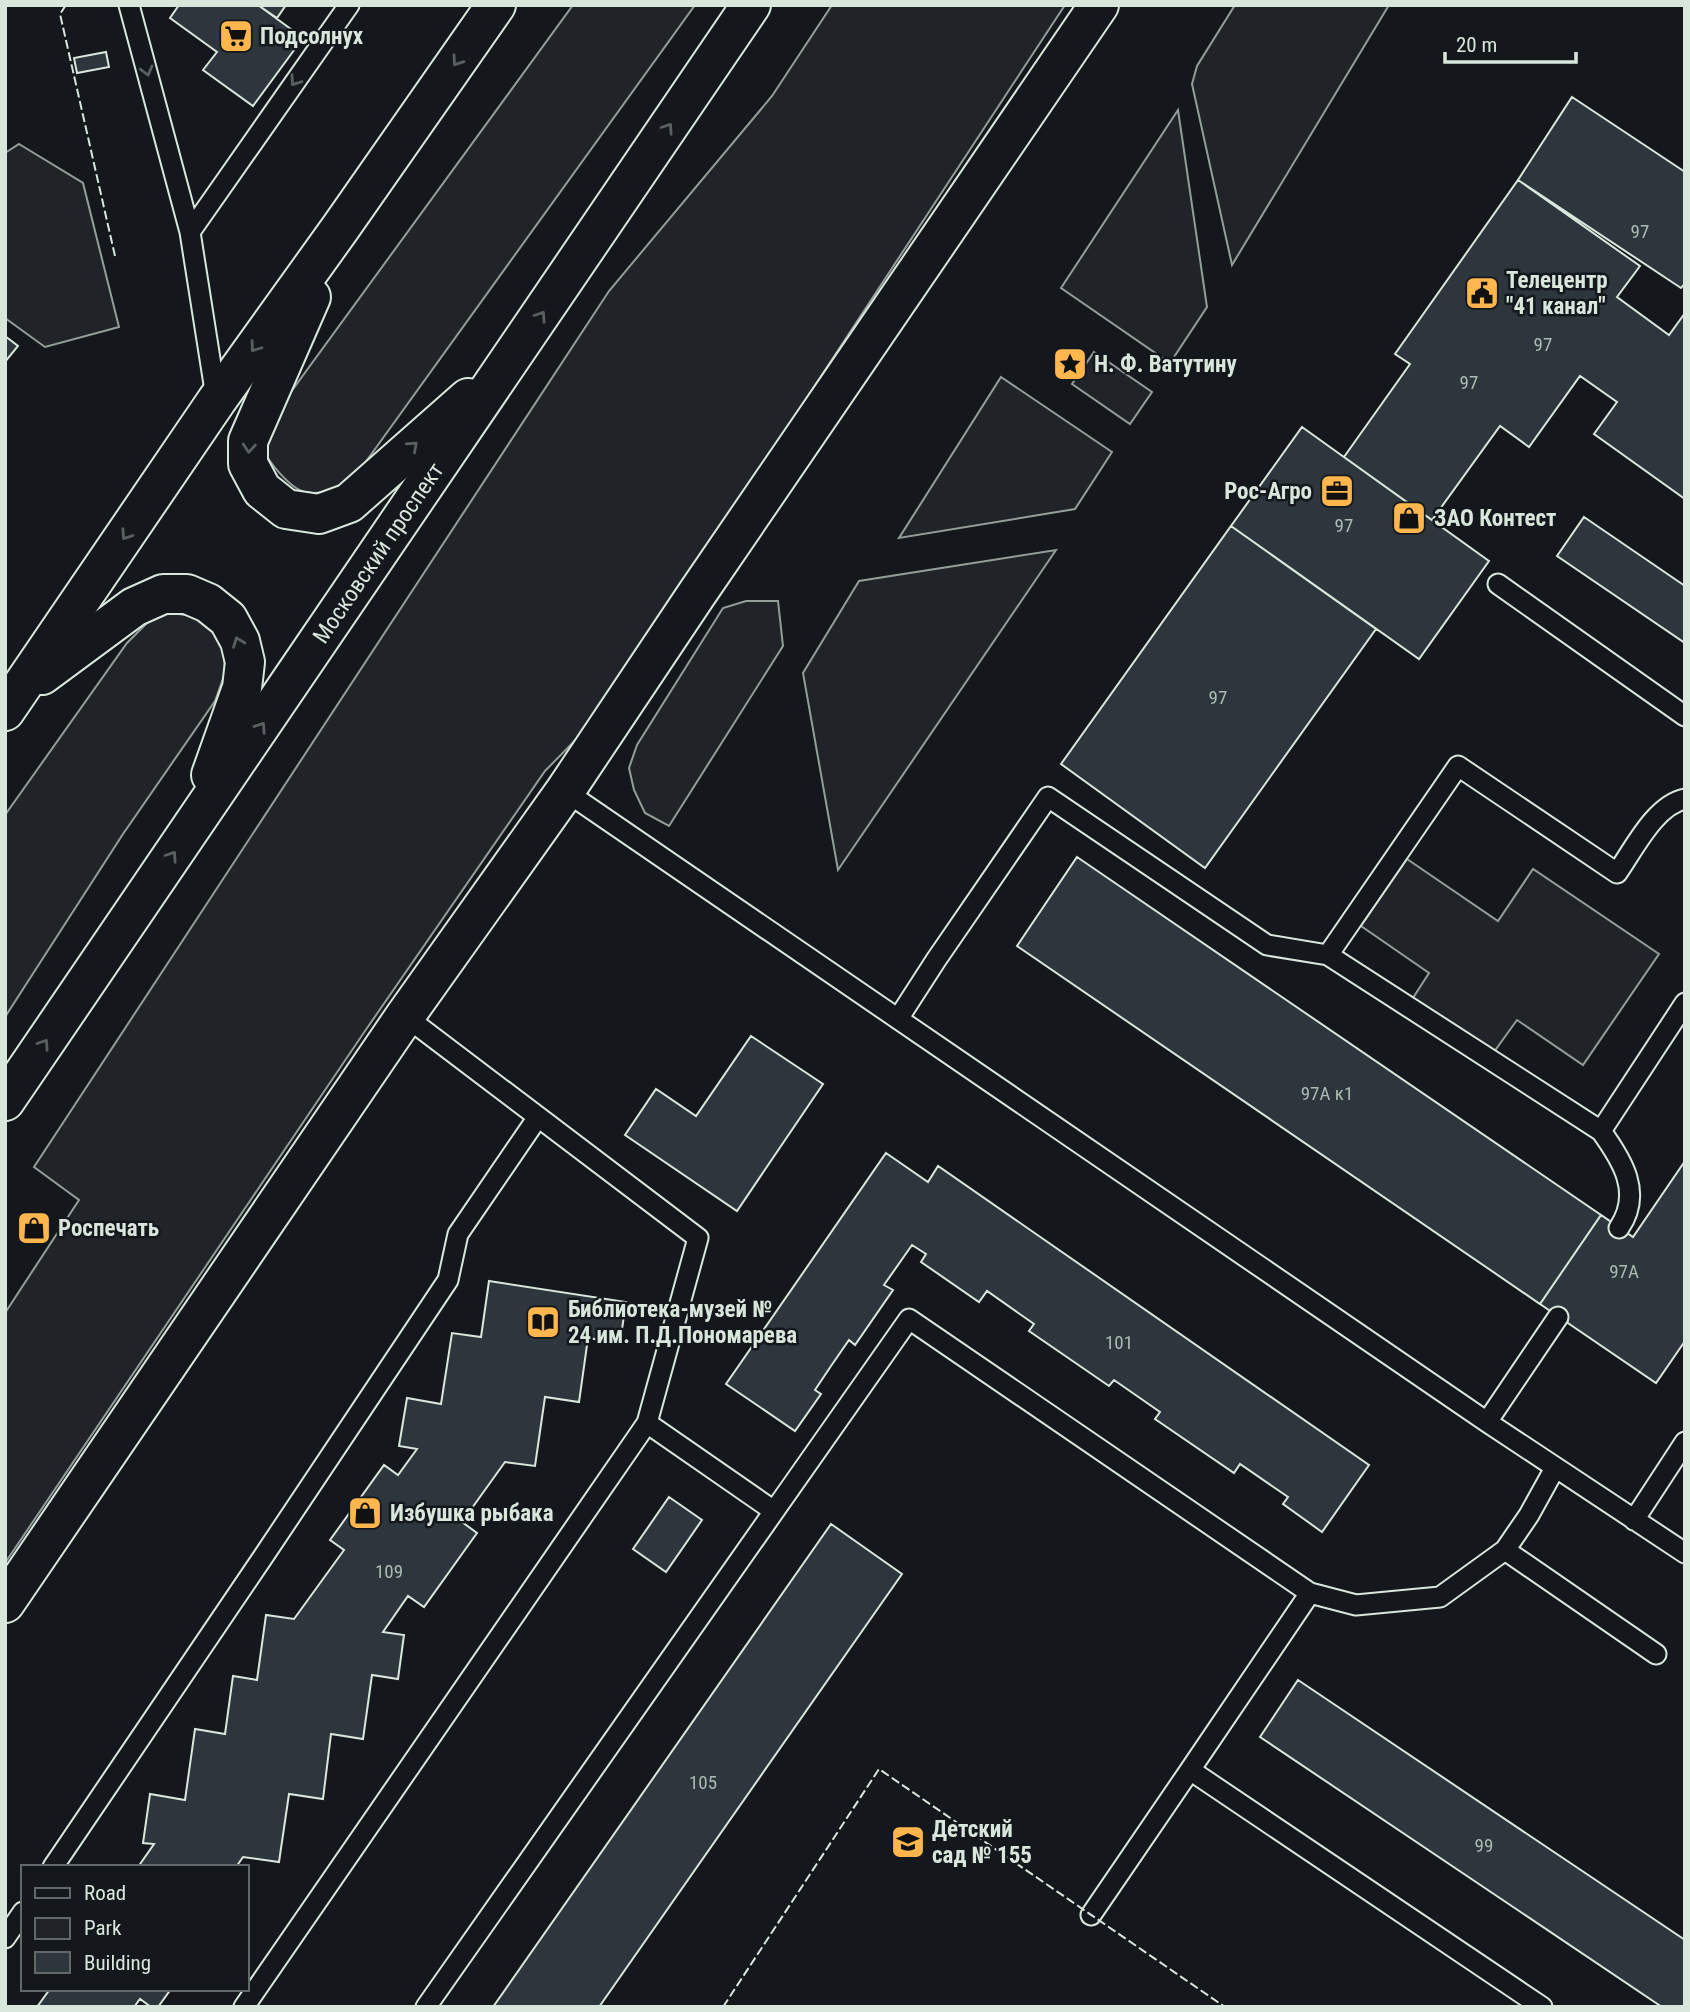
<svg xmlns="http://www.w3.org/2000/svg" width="1690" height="2012" viewBox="0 0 1690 2012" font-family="'Roboto Condensed',sans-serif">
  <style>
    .green { fill: #202428; stroke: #939e99; stroke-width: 2 }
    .building { fill: #2c363c; stroke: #d8e6dc; stroke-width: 2 }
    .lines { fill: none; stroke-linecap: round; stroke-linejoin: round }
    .lane-casing { stroke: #d8e6dc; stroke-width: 23 }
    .street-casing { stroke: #d8e6dc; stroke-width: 42 }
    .primary-casing { stroke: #d8e6dc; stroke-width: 42 }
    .lane { stroke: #14181c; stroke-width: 19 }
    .street { stroke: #14181c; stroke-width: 38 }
    .primary { stroke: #14181c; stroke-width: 38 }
    .fence { stroke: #d8e6dc; stroke-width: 2; stroke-dasharray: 9 3.5; stroke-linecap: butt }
    .oneway { stroke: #59605f }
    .labels { text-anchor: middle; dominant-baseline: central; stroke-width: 5; stroke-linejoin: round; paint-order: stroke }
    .number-label { font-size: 19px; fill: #adbab4 }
    .poi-label { font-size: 23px; font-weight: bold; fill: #d8e6dc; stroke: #14181c; text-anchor: start }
    .street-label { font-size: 23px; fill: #d8e6dc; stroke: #14181c }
  </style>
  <rect width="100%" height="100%" fill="#14181c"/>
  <path class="green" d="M 573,5 L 695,5 L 352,481 C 339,487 320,496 305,492 C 291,489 263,458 263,444 C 263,436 270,425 272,418 Z
    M 832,5 L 1065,5 L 595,720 L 545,771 L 365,1031 L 5,1563 L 5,1313 L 79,1200 L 34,1167 L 609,291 L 772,96 Z
    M 1235,5 L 1389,5 L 1232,265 L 1192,84 L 1197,66 Z
    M 1178,110 L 1207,307 L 1170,363 L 1061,288 Z
    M 19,144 L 83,183 L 119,327 L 45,347 L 5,318 L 5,153 Z
    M 1094,352 L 1152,392 L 1130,424 L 1072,384 Z
    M 1001,377 L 1112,452 L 1075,509 L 899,538 Z
    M 1056,550 L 838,870 L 803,673 L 859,581 Z
    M 746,601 L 778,601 L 783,646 L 669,826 L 645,813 L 634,790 L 629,768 L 637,745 L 723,608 Z
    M 165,612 L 199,617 L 215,629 L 224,649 L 225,673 L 215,701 L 123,834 L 5,1017 L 5,815 L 127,643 L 147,623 Z
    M 1407,859 L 1498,921 L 1533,869 L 1659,954 L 1583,1065 L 1517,1020 L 1491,1056 L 1411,1001 L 1429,973 L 1361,926 Z"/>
  <path class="building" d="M 179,5 L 258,5 L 303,38 L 253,106 L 203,70 L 217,52 L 170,18 Z
    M 258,5 L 286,5 L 277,18 Z
    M 106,52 L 109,67 L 77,73 L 74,58 Z
    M 1572,97 L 1685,172 L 1685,283 L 1681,288 L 1518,180 Z
    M 1518,180 L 1640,266 L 1617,297 L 1669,335 L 1685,313 L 1685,499 L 1594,434 L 1617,402 L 1580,376 L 1529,447 L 1500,426 L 1432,520 L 1344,457 L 1410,364 L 1395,354 Z
    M 5,336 L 18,346 L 5,362 Z
    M 1302,427 L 1489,561 L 1419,659 L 1231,526 Z
    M 1584,517 L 1685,586 L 1685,643 L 1557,556 Z
    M 1231,526 L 1376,629 L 1205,868 L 1061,764 Z
    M 1077,857 L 1601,1215 L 1540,1304 L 1017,946 Z
    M 751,1036 L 823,1084 L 737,1211 L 625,1135 L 656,1089 L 696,1116 Z
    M 886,1153 L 928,1182 L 938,1166 L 1369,1465 L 1322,1532 L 1283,1504 L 1288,1497 L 1240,1464 L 1234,1473 L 1155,1419 L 1160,1412 L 1114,1380 L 1109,1386 L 1029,1331 L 1034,1324 L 987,1291 L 979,1302 L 921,1262 L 926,1254 L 912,1245 L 884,1285 L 893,1290 L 855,1345 L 849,1340 L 831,1366 L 815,1390 L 821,1394 L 795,1431 L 726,1384 Z
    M 1685,1161 L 1685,1341 L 1656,1383 L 1540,1304 L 1601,1215 L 1633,1237 Z
    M 489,1281 L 626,1302 L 620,1343 L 588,1338 L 579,1402 L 545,1397 L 535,1466 L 505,1462 L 462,1522 L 477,1533 L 424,1607 L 408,1596 L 383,1632 L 404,1635 L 398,1679 L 372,1675 L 363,1739 L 331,1734 L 323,1799 L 289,1794 L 279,1862 L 243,1857 L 236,1867 L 138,1867 L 154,1844 L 143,1843 L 150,1794 L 185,1800 L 195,1729 L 225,1734 L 233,1676 L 257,1680 L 266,1615 L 294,1619 L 344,1550 L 330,1540 L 384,1465 L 398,1475 L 417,1449 L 399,1446 L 407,1398 L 441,1404 L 452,1333 L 481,1337 Z
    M 669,1497 L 702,1520 L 666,1572 L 633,1549 Z
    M 831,1524 L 902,1574 L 599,2007 L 493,2007 Z
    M 1298,1680 L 1685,1940 L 1685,2007 L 1662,2007 L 1260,1737 Z
    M 50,1989 L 171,1989 L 158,2007 L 151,2007 L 140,1999 L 134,2007 L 37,2007 Z"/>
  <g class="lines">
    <g class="lane-casing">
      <path id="lane" d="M 129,5 L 190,232 L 216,397
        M 190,232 L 349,5
        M 1498,584 L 1685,716
        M 565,791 L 1487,1422 L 1685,1553
        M 1328,955 L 1601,1131 L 1685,1003
        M 898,1019 L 936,960 L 1048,797 L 1267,945 L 1328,955 L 1458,766 L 1617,873 C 1634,849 1655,805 1685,799
        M 1601,1131 C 1622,1160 1643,1193 1619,1228
        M 1487,1422 L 1558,1317
        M 647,1423 L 774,1511
        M 1634,1520 L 1685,1442
        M 1505,1550 L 1656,1654
        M 1310,1593 L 1190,1770 L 1542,2007
        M 53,1867 L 263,1557 L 448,1280 L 458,1234 L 538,1117
        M 1091,1915 L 1190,1770
        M 5,1938 L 23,1912
        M 244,2007 L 647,1423 L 698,1238 L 405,1016
        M 426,2007 L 909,1319 L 1310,1593 L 1356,1605 L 1440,1597 L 1505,1550 L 1529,1515 L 1555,1468"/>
    </g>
    <g class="street-casing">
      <path id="street" d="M 5,1603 L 405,1016 L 565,791 L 696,595 L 1099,5"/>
    </g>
    <g class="primary-casing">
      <g id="primary">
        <path d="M 311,297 L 248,441 L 248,464 L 262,490 L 286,509 L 319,514 L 349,503 L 468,398"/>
        <path d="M 42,675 L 134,607 L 163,594 L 187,594 L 208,603 L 228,619 L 240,641 L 245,662 L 242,688 L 211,775"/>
        <path d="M 5,711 L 217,400 L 341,227 L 496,5"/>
        <path id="s1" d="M 5,1101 L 751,5"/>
      </g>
    </g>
    <use href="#lane" class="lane"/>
    <use href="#street" class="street"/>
    <use href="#primary" class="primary"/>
    <path class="fence" d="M 66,5 L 60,14 L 115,256
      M 723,2007 L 879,1769 L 1225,2007"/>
  </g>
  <defs><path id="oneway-chevron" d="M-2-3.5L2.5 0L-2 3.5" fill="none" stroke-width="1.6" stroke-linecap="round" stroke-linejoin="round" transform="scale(1.75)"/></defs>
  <g class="oneway">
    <use href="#oneway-chevron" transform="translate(457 61) rotate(125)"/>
    <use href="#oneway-chevron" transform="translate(147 71) rotate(75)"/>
    <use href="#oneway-chevron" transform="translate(295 81) rotate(125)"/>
    <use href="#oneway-chevron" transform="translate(668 128) rotate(-56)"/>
    <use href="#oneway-chevron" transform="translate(541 316) rotate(-56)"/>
    <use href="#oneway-chevron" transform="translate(255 347) rotate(126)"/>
    <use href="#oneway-chevron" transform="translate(413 446) rotate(-42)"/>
    <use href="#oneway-chevron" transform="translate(249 448) rotate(95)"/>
    <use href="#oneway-chevron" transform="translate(126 535) rotate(124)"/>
    <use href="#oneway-chevron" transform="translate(238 642) rotate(-111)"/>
    <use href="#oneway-chevron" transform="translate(261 727) rotate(-56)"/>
    <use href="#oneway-chevron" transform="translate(172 856) rotate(-56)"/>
    <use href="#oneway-chevron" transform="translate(44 1044) rotate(-56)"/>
  </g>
  <defs>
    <g id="supermarket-square" transform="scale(1.75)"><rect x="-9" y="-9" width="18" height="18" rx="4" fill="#ffb74d" stroke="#14181c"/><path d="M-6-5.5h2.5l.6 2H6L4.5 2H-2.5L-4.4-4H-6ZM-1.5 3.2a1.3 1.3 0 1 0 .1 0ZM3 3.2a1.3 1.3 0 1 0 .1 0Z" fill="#111"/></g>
    <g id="civic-square" transform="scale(1.75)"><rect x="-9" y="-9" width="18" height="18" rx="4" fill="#ffb74d" stroke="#14181c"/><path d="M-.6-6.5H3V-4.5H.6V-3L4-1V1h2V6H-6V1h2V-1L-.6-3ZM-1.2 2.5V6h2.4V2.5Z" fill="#111"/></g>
    <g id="sight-square" transform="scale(1.75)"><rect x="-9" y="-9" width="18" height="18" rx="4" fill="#ffb74d" stroke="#14181c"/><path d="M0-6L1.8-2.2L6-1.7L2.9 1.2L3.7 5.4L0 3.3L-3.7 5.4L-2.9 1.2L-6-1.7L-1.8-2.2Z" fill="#111"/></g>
    <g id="office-square" transform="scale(1.75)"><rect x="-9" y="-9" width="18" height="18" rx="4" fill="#ffb74d" stroke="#14181c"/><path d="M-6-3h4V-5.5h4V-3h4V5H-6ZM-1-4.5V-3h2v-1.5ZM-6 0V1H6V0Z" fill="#111"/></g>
    <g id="shop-square" transform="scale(1.75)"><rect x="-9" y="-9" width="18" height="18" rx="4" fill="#ffb74d" stroke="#14181c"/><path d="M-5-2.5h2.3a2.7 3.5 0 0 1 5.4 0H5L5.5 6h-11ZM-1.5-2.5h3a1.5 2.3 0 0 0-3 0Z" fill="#111"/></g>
    <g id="library-square" transform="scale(1.75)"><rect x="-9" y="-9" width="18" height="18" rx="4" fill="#ffb74d" stroke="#14181c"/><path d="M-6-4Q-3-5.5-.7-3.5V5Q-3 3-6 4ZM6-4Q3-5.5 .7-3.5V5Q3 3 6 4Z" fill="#111"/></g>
    <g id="school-square" transform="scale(1.75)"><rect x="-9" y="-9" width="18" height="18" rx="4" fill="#ffb74d" stroke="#14181c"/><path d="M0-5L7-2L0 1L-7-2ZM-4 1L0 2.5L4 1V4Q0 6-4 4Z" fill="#111"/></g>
  </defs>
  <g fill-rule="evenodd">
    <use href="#supermarket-square" x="236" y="36"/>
    <use href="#civic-square" x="1482" y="293"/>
    <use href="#sight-square" x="1070" y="364"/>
    <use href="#office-square" x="1337" y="491"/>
    <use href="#shop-square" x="1409" y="518"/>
    <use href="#shop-square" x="34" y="1228"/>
    <use href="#library-square" x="543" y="1322"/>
    <use href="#shop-square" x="365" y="1513"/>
    <use href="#school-square" x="908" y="1842"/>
  </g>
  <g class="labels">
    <g class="number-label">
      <text x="1640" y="231">97</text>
      <text x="1543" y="344">97</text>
      <text x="1469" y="382">97</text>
      <text x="1344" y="525">97</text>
      <text x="1218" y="697">97</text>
      <text x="1327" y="1093">97А к1</text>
      <text x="1624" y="1271">97А</text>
      <text x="1119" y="1342">101</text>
      <text x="389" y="1571">109</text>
      <text x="703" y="1782">105</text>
      <text x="1484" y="1845">99</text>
    </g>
    <g class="poi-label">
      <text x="260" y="36">Подсолнух</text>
      <text x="1506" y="280">Телецентр<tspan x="1506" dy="26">"41 канал"</tspan></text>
      <text x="1094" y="364">Н. Ф. Ватутину</text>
      <text x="1312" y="491" text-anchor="end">Рос-Агро</text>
      <text x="1434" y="518">ЗАО Контест</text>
      <text x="58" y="1228">Роспечать</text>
      <text x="568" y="1309">Библиотека-музей №<tspan x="568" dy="26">24 им. П.Д.Пономарева</tspan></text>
      <text x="390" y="1513">Избушка рыбака</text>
      <text x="932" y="1829">Детский<tspan x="932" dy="26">сад № 155</tspan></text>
    </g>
    <g class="street-label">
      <text stroke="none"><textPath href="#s1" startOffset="663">Московский проспект</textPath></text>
    </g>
  </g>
  <rect width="1690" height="2012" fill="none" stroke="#d8e6dc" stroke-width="14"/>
  <rect x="21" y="1865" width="228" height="126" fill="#14181c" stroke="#626a69" stroke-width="2"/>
  <rect x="35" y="1888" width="35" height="10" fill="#14181c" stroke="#626a69" stroke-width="2"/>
  <text x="84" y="1900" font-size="21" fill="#d8e6dc">Road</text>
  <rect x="35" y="1918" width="35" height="21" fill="#202428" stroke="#626a69" stroke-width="2"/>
  <text x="84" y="1935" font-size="21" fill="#d8e6dc">Park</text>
  <rect x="35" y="1952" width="35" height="21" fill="#2c363c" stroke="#626a69" stroke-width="2"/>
  <text x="84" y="1970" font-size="21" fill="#d8e6dc">Building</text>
  <path d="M1445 52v10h131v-10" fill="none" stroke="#d8e6dc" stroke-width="3.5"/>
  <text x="1456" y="52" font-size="21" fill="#d8e6dc" stroke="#14181c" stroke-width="5" paint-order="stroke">20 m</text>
</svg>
